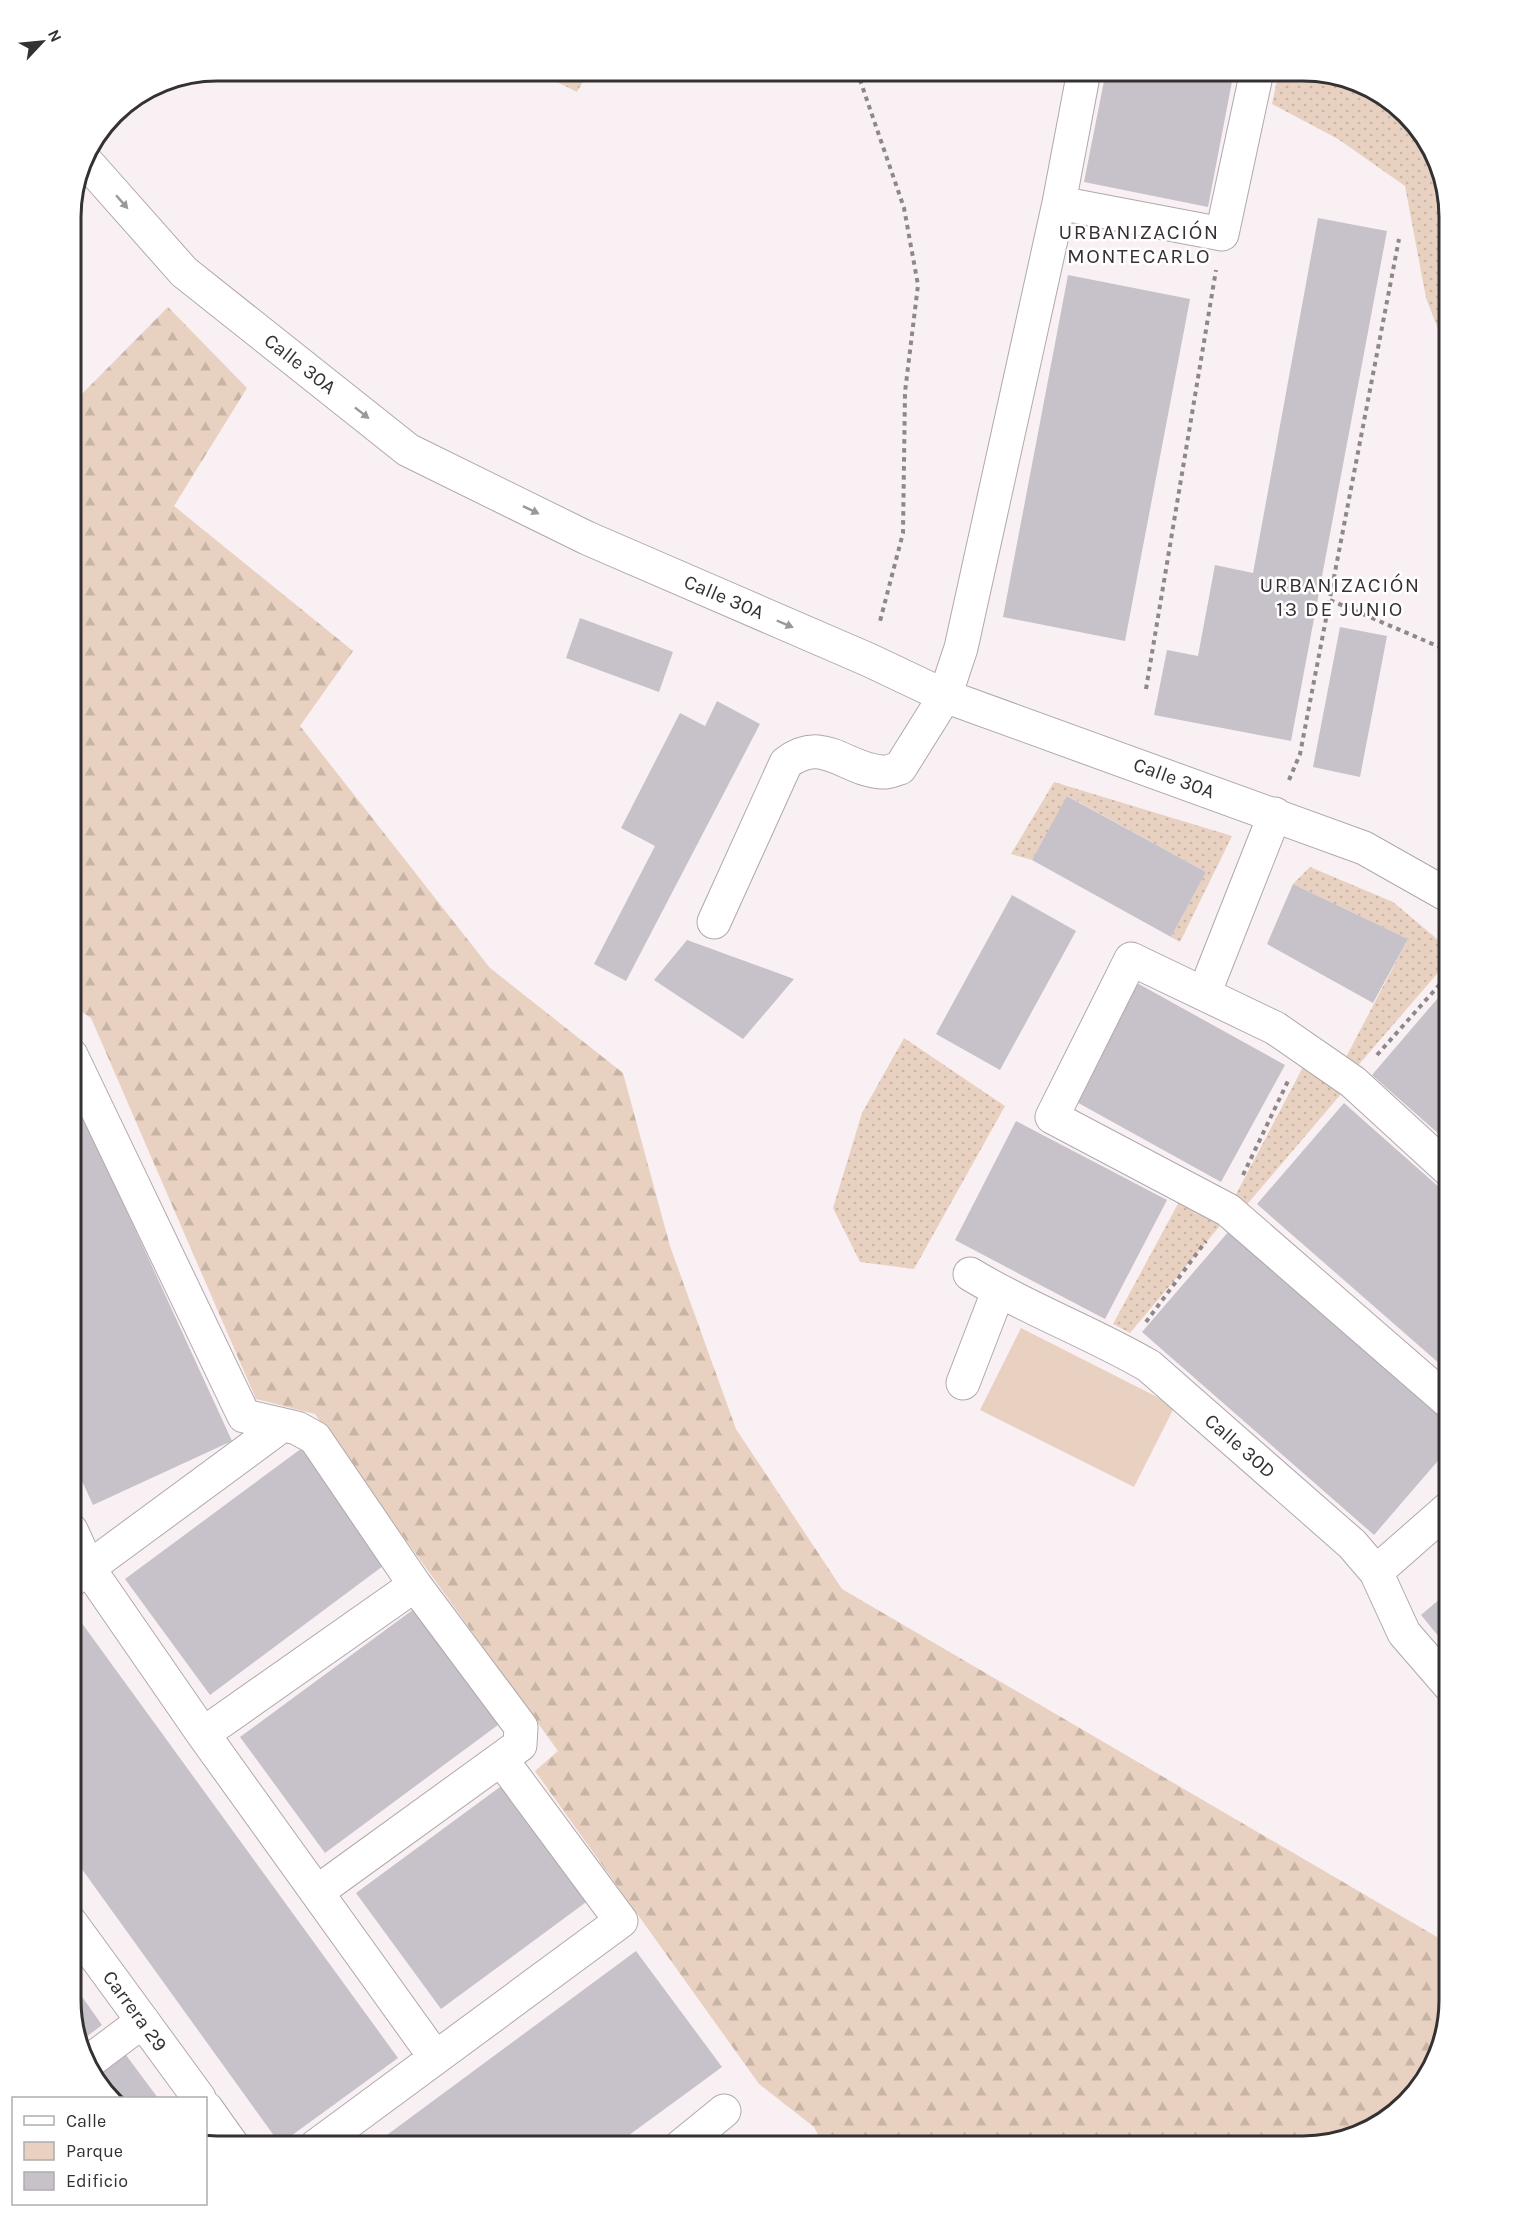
<svg xmlns="http://www.w3.org/2000/svg" width="1520" height="2217" viewBox="0 0 1520 2217" font-family="Karla,sans-serif">
  <style>
    .green { fill: url(#green-dots) }
    .forest { fill: url(#forest-firs) }
    .pitch { fill: #e8d1c0 }
    .building { fill: #c7c2c9 }
    .lines { fill: none; stroke-linecap: round; stroke-linejoin: round }
    .minor-casing { stroke: #b0a8ac; stroke-width: 35 }
    .path { stroke: #8e888a; stroke-width: 4; stroke-dasharray: 4.5 4.5; stroke-linecap: butt }
    .minor { stroke: #fff; stroke-width: 33 }
    .oneway { fill: #9a9898 }
    .labels { text-anchor: middle; dominant-baseline: central; stroke-width: 5; stroke-linejoin: round; paint-order: stroke }
    .street-label { font-size: 20px; fill: #343132; stroke: #fff }
    .neighbourhood-label { font-size: 21px; letter-spacing: 1.5px; fill: #383134; stroke: #fff }
    .rim { fill: none; stroke: #343132; stroke-width: 3 }
  </style>
  <defs>
    <pattern id="green-dots" width="8" height="8" patternUnits="userSpaceOnUse" patternTransform="scale(1.5)"><rect width="8" height="8" fill="#e8d1c0"/><path d="M2 2h.1M6 6h.1" fill="none" stroke="#c8b4a5" stroke-width="1.8" stroke-linecap="round"/></pattern>
    <pattern id="forest-firs" width="22" height="20" patternUnits="userSpaceOnUse" patternTransform="scale(1.5)"><rect width="22" height="20" fill="#e8d1c0"/><path d="M5 1l3.5 6h-7zM16 11l3.5 6h-7z" fill="#c8b4a5"/></pattern>
  </defs>
  <rect width="100%" height="100%" fill="#f9f0f4"/>
  <path class="green" d="M 547,71 L 589,71 L 577,92 L 545,76 Z
    M 1279,71 L 1312,71 L 1384,95 L 1423,136 L 1449,236 L 1449,460 L 1442,456 L 1438,329 L 1426,298 L 1405,186 L 1338,139 L 1272,104 Z
    M 1054,782 L 1232,836 L 1180,942 L 1171,937 L 1206,872 L 1068,796 L 1032,860 L 1011,854 Z
    M 1310,867 L 1393,902 L 1449,949 L 1449,960 L 1355,1069 L 1344,1061 L 1408,939 L 1293,884 Z
    M 904,1038 L 1005,1106 L 914,1269 L 860,1262 L 833,1208 L 862,1113 Z
    M 1303,1067 L 1341,1094 L 1244,1208 L 1233,1200 Z
    M 1180,1200 L 1224,1221 L 1130,1333 L 1113,1324 Z"/>
  <path class="forest" d="M 168,307 L 247,388 L 174,506 L 353,651 L 300,726 L 490,968 L 623,1073 L 670,1246 L 736,1429 L 842,1589 L 1449,1944 L 1449,2001 L 1430,2074 L 1376,2127 L 1304,2146 L 824,2146 L 814,2127 L 759,2084 L 535,1771 L 558,1751 L 315,1414 L 256,1399 L 91,1018 L 71,1005 L 71,405 Z"/>
  <path class="pitch" d="M 1021,1328 L 1175,1406 L 1134,1487 L 980,1410 Z"/>
  <path class="building" d="M 1106,71 L 1234,71 L 1208,207 L 1084,182 Z
    M 1318,218 L 1387,231 L 1291,741 L 1154,715 L 1167,650 L 1198,656 L 1215,565 L 1253,573 Z
    M 1068,275 L 1190,299 L 1125,641 L 1003,617 Z
    M 580,618 L 673,652 L 659,692 L 566,658 Z
    M 1340,627 L 1387,636 L 1360,777 L 1313,767 Z
    M 717,701 L 760,724 L 626,981 L 594,964 L 655,846 L 621,828 L 680,713 L 705,726 Z
    M 1067,796 L 1206,872 L 1171,937 L 1032,860 Z
    M 1293,884 L 1408,939 L 1373,1003 L 1267,944 Z
    M 1012,895 L 1076,931 L 1000,1070 L 936,1034 Z
    M 687,940 L 794,979 L 743,1039 L 654,980 Z
    M 1137,983 L 1285,1065 L 1221,1182 L 1073,1100 Z
    M 1449,985 L 1449,1143 L 1372,1075 Z
    M 71,1089 L 232,1441 L 93,1505 L 71,1457 Z
    M 1344,1103 L 1449,1196 L 1449,1372 L 1257,1204 Z
    M 1016,1121 L 1167,1200 L 1105,1319 L 955,1240 Z
    M 1229,1231 L 1449,1424 L 1449,1448 L 1374,1535 L 1142,1332 Z
    M 302,1448 L 387,1563 L 210,1695 L 125,1579 Z
    M 1449,1591 L 1449,1649 L 1421,1615 Z
    M 418,1606 L 502,1722 L 325,1853 L 240,1737 Z
    M 73,1611 L 398,2058 L 280,2144 L 71,1854 Z
    M 504,1784 L 589,1900 L 441,2009 L 356,1893 Z
    M 636,1951 L 722,2067 L 662,2111 L 614,2146 L 372,2146 Z
    M 71,1981 L 102,2025 L 81,2041 L 71,2000 Z
    M 126,2055 L 146,2082 L 158,2098 L 114,2098 L 95,2078 Z"/>
  <g class="lines">
    <g class="minor-casing">
      <path id="minor" d="M 83,158 L 184,272 L 408,450 L 587,538 L 869,660 L 945,696 L 1364,848 L 1449,896
        M 1059,203 L 1222,234 L 1257,71
        M 714,922 L 786,763 C 823,734 845,770 882,772 C 888,773 895,769 900,768 L 945,696 L 961,648 L 1059,203 L 1084,71
        M 1204,994 L 1275,814
        M 71,1055 L 244,1416 L 297,1428 L 315,1438 L 415,1585 L 521,1727 L 520,1745 L 317,1892
        M 970,1274 C 1027,1309 1091,1332 1149,1366 L 1352,1544 L 1376,1572 L 1404,1633 L 1449,1685
        M 963,1383 L 998,1292
        M 1449,1402 L 1228,1210 L 1052,1117 L 1131,959 L 1275,1028 L 1353,1082 L 1449,1170
        M 71,1530 L 89,1569 L 203,1734 L 435,2057
        M 1376,1572 L 1449,1508
        M 72,1580 L 281,1426
        M 203,1734 L 415,1585
        M 71,1923 L 199,2098
        M 87,2063 L 143,2021
        M 206,2108 L 233,2146
        M 316,2146 L 621,1921 L 501,1759
        M 681,2146 L 724,2111"/>
    </g>
    <path class="path" d="M 857,71 L 904,208 L 918,285 L 905,392 L 903,533 L 879,625
      M 1330,600 L 1449,651
      M 1146,689 L 1216,270
      M 1289,780 L 1300,754 L 1399,239
      M 1377,1055 L 1449,974
      M 1243,1175 L 1288,1081
      M 1146,1322 L 1206,1241"/>
    <use href="#minor" class="minor"/>
  </g>
  <defs><path id="oneway-solid" d="M-6-.8H1V-3.2L6.5 0L1 3.2V.8H-6Z" transform="scale(1.5)"/></defs>
  <g class="oneway">
    <use href="#oneway-solid" transform="translate(122 202) rotate(49)"/>
    <use href="#oneway-solid" transform="translate(362 413) rotate(38)"/>
    <use href="#oneway-solid" transform="translate(531 510) rotate(26)"/>
    <use href="#oneway-solid" transform="translate(785 624) rotate(23)"/>
  </g>
  <g class="labels">
    <g class="street-label">
      <text transform="translate(300 364) rotate(38)">Calle 30A</text>
      <text transform="translate(724 597) rotate(23)">Calle 30A</text>
      <text transform="translate(1174 778) rotate(20)">Calle 30A</text>
      <text transform="translate(1240 1446) rotate(41)">Calle 30D</text>
      <text transform="translate(135 2011) rotate(54)">Carrera 29</text>
    </g>
    <g class="neighbourhood-label">
      <text x="1139" y="232">URBANIZACIÓN<tspan x="1139" dy="24">MONTECARLO</tspan></text>
      <text x="1340" y="585">URBANIZACIÓN<tspan x="1340" dy="24">13 DE JUNIO</tspan></text>
    </g>
  </g>
  <path d="M0 0H1520V2217H0ZM217 81H1303A136 136 0 0 1 1439 217V2000A136 136 0 0 1 1303 2136H217A136 136 0 0 1 81 2000V217A136 136 0 0 1 217 81Z" fill="#fff" fill-rule="evenodd"/>
  <path class="rim" d="M217 81H1303A136 136 0 0 1 1439 217V2000A136 136 0 0 1 1303 2136H217A136 136 0 0 1 81 2000V217A136 136 0 0 1 217 81Z"/>
  <rect x="12" y="2097" width="195" height="108" fill="#ffffff" stroke="#aeadad" stroke-width="1.5"/>
  <rect x="24" y="2116" width="30" height="9" fill="#ffffff" stroke="#aeadad" stroke-width="1.5"/>
  <text x="66" y="2127" font-size="18" fill="#343132">Calle</text>
  <rect x="24" y="2142" width="30" height="18" fill="#e8d1c0" stroke="#aeadad" stroke-width="1.5"/>
  <text x="66" y="2157" font-size="18" fill="#343132">Parque</text>
  <rect x="24" y="2172" width="30" height="18" fill="#c7c2c9" stroke="#aeadad" stroke-width="1.5"/>
  <text x="66" y="2187" font-size="18" fill="#343132">Edificio</text>
  <g transform="translate(42 42) rotate(64)" stroke="#ffffff" stroke-width="4.5" paint-order="stroke">
  <path d="M0-4.5L10 22L0 15L-10 22Z" fill="#343132"/>
  <text y="-9" font-size="16" font-weight="bold" text-anchor="middle" fill="#343132">N</text>
  </g>
</svg>
